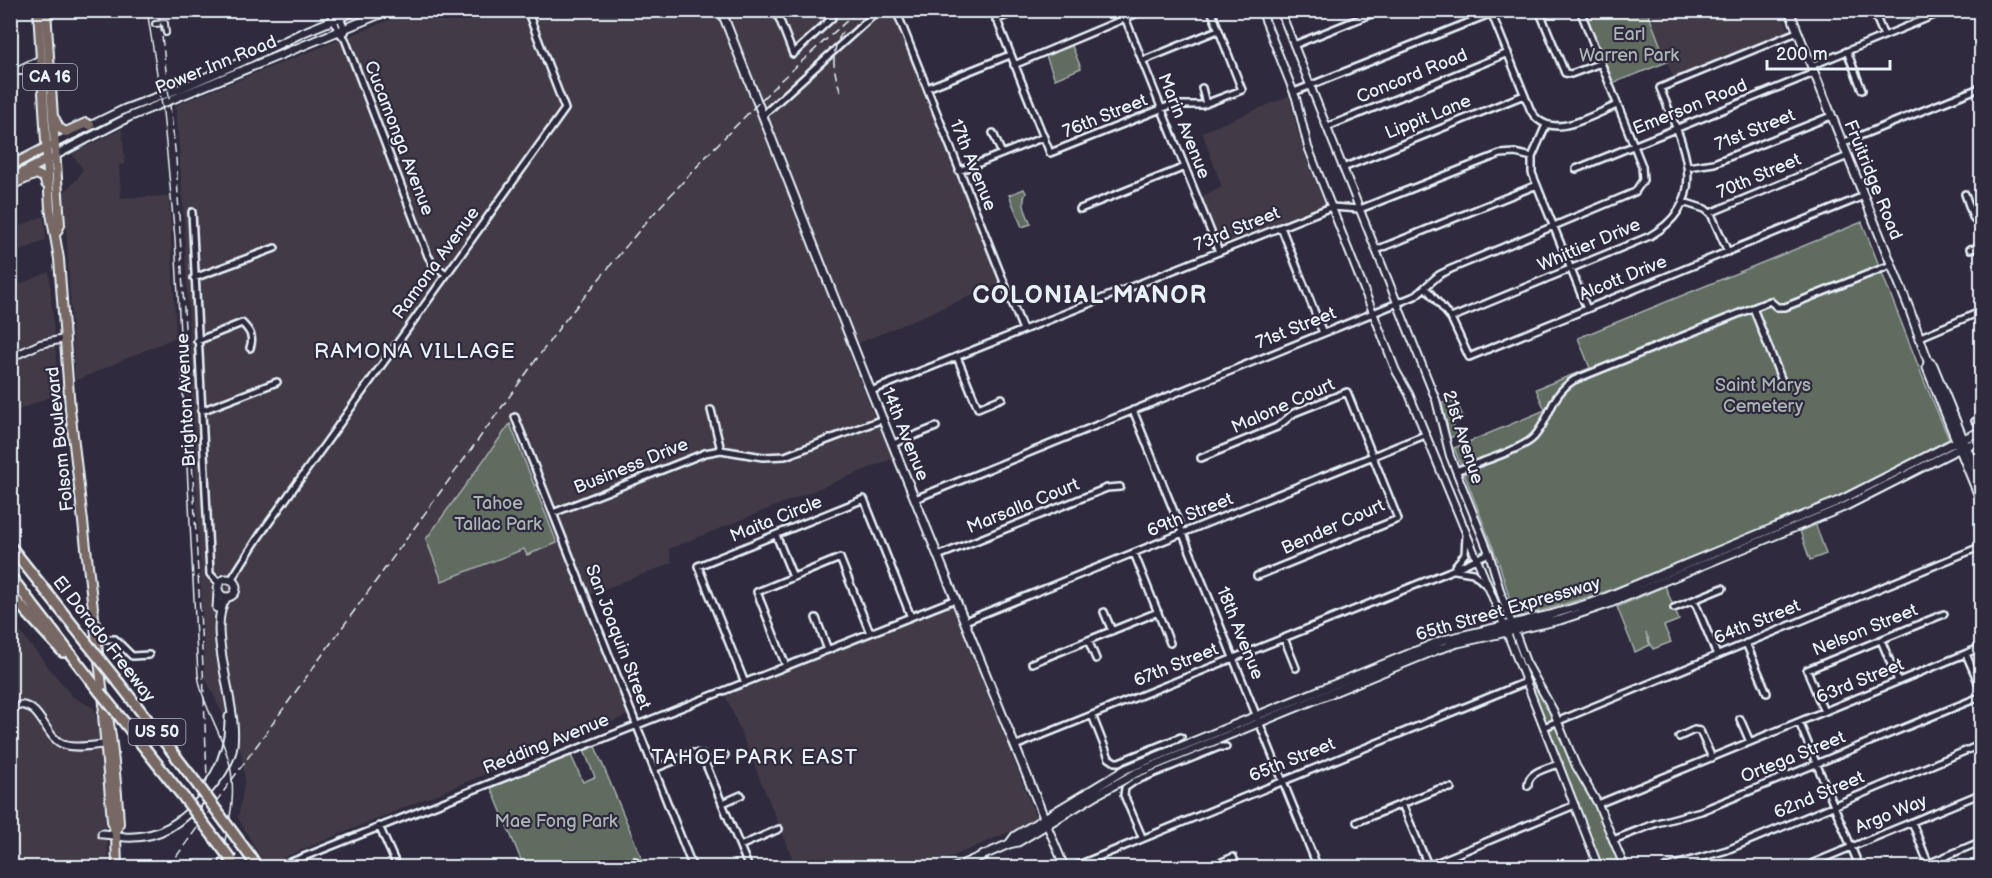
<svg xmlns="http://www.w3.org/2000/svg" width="1992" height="878" viewBox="0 0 1992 878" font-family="'Balsamiq Sans',sans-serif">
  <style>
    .built { fill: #423a47 }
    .green { fill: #616c61; stroke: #a4aeac; stroke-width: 1.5 }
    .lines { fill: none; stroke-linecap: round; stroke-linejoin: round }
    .pedestrian-casing { stroke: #e8f1f8; stroke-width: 8 }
    .minor-casing { stroke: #e8f1f8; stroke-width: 10 }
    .tertiary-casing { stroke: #e8f1f8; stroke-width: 10 }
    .secondary-casing { stroke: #e8f1f8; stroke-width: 11 }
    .primary-casing { stroke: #e8f1f8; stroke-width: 12 }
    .motorway-casing { stroke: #e8f1f8; stroke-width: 14 }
    .pedestrian { stroke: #2f2a3d; stroke-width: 4 }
    .minor { stroke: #2f2a3d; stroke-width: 5 }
    .tertiary { stroke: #2f2a3d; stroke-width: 6 }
    .secondary { stroke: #2f2a3d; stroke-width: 7 }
    .primary { stroke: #776864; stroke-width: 8 }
    .motorway { stroke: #776864; stroke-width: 9 }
    .tram { stroke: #e8f1f8; stroke-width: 1.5 }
    .rail { stroke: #e8f1f8; stroke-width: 1.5; stroke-dasharray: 9 4.5; stroke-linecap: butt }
    .motorway-bridge-casing { stroke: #e8f1f8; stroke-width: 14; stroke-linecap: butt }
    .motorway-bridge { stroke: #776864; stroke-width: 9 }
    .labels { text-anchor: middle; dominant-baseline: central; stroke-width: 4.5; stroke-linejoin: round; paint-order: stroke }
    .shield { fill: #2f2a3d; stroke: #b0b5c0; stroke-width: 1.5 }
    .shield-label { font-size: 16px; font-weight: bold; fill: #e8f1f8 }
    .park-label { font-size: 18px; fill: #abb5b4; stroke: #2f2a3d }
    .street-label { font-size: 18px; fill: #e8f1f8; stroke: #2f2a3d }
    .quarter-label { font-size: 21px; letter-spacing: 1.5px; fill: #e8f1f8; stroke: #2f2a3d }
    .district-label { font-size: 24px; font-weight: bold; letter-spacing: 1.5px; fill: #e8f1f8; stroke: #2f2a3d }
  </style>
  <rect width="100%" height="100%" fill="#2f2a3d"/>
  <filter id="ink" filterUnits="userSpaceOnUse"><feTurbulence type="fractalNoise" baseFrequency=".0167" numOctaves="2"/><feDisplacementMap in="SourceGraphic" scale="12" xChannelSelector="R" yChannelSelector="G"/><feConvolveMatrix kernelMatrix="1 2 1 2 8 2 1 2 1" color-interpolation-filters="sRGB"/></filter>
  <g filter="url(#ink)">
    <path class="built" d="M 412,11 L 896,11 L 1004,282 L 847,348 L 876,421 L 894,458 L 669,549 L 672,563 L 586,596 L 633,713 L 265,865 L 238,818 L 245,780 L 241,752 L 205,677 L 183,204 L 176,105 Z
      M 1647,11 L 1781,11 L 1789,31 L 1674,79 Z
      M 1289,96 L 1301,145 L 1325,205 L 1223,248 L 1220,246 L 1200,197 L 1222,187 L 1202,132 Z
      M 122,129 L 125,164 L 119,165 L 121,198 L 169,196 L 176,337 L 75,381 L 64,192 L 77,179 L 83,169 L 72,154 Z
      M 44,216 L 46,240 L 11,255 L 11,225 L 13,229 Z
      M 49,272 L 59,393 L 11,413 L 11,288 Z
      M 951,601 L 1037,820 L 928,867 L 796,867 L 726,696 Z
      M 10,620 L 73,697 L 94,708 L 99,730 L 109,867 L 11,867 Z"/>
    <path class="green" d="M 1583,11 L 1647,11 L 1667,62 L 1613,83 Z
      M 1072,46 L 1081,68 L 1055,79 L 1046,56 Z
      M 1024,189 L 1026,193 C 1020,203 1027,214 1031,224 L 1022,227 L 1009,195 Z
      M 1862,222 L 1925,383 L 1949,439 L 1855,490 L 1605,592 L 1527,615 L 1518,617 L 1514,614 L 1500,566 L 1454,448 L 1545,410 L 1536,389 L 1590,368 L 1578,338 Z
      M 1449,399 L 1451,402 L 1456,400 L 1463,417 L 1455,420 L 1455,423 L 1453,424 L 1456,432 L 1459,431 L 1460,433 L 1450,438 L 1442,404 Z
      M 510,424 L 557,543 L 527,555 L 524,549 L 442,581 L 426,539 Z
      M 1816,525 L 1826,554 L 1810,560 L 1800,531 Z
      M 1665,586 L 1679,620 L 1664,626 L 1671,642 L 1653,649 L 1646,633 L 1650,645 L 1635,652 L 1617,607 Z
      M 1518,651 L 1555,719 L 1546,723 Z
      M 1558,727 L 1574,767 L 1597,805 L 1624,867 L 1602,867 L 1549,730 Z
      M 594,744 L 642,859 L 621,867 L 524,867 L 490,785 L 570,753 L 583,782 L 595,777 L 583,748 Z"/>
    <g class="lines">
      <g class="pedestrian-casing">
        <path id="pedestrian" d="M 155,24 L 165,23 L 166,33"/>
      </g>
      <g class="minor-casing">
        <path id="minor" d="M 330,10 L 338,31 L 345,39 L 428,256 L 433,264 L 446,274
          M 338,10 L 345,32
          M 776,10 L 793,54 L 832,18 L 829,10
          M 896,10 L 1023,330
          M 993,10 L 1050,153 L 1171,105 L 1202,105 L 1242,90 L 1211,10
          M 1122,10 L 1219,252
          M 1539,10 L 1565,73 L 1571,74 L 1601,63
          M 1873,10 L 1884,36
          M 1491,12 L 1531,111 C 1550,143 1592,115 1617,105
          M 996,20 L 1019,10
          M 1294,45 L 1381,10
          M 1847,51 L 1862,90
          M 1142,61 L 1218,30
          M 1014,65 L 1145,10
          M 1811,66 L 1947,10
          M 20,71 L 32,71 L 43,82
          M 10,74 L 41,59
          M 927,88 L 1010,55
          M 1202,88 L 1206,104
          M 1294,92 L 1492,13
          M 763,115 L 879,10
          M 1546,125 L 1532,157 L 1532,173 L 1587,309
          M 1327,127 L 1508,53
          M 993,133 L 1002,154
          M 1842,143 L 1982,87
          M 1688,167 L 1714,163 L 1831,116
          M 1343,168 L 1524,95
          M 1576,169 L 1814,73
          M 959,171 L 1044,137
          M 1965,194 L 1973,217 L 1982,229
          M 1683,202 L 1705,209 L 1711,214 L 1728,252
          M 1080,209 L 1185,167
          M 192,212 L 210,574 L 219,583
          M 1710,213 L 1848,156
          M 1281,227 L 1323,333
          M 1970,249 L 1976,248 L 1982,241
          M 1376,250 L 1537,185
          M 194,278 L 275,248
          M 1426,288 L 1451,318 L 1469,357 L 1864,196
          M 1753,308 L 1782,381
          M 1451,318 L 1650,236 C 1715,199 1681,141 1660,88 L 1797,32
          M 1918,338 L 1982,311
          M 197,341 L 242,323 C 250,331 254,337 250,348
          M 957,357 L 978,408 L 1002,398
          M 871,391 L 1331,207 L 1360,209 L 1500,154 L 1515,153 L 1532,157
          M 711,410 L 721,450
          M 1133,410 L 1318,868
          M 201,411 L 277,382
          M 515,417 L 693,868
          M 1975,421 L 1982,419
          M 893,444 L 936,427
          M 1201,458 L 1277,427 L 1294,413 L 1347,392 L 1398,519 L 1257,576
          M 1456,471 C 1474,464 1522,450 1534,437 C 1552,417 1549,396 1574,380 L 1770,301 L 1777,307 L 1785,307 L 1891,265
          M 915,499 L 1415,296 L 1439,275 L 1451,269 L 1635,192 L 1643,180 L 1642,166 L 1580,10
          M 553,513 L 705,453 L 721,450 L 763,457 L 785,456 L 883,419
          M 776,535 L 793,577
          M 1134,553 L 1170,643
          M 938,556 L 1107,488 L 1120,487
          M 1455,566 L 1465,554 L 1466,536
          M 1455,570 L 1473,573 L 1486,585
          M 231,580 L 260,535 L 565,109 L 527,10
          M 1694,600 L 1717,655
          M 1674,608 L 1723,588
          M 1104,612 L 1112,631
          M 816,618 L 828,650
          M 965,621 L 1425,435
          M 1284,638 L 1296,668
          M 97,639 L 115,639 L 132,656 L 149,655
          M 1088,640 L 1096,659
          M 1881,640 L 1898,681
          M 1746,643 L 1767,693
          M 1966,654 L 1982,691
          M 1032,663 L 1158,612
          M 786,666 L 757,592 L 840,558 L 870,633
          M 745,683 L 698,566 L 864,499 L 911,617
          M 1824,712 L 1807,670 L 1944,614
          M 1092,715 L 1109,758 L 1115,762 L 1119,762 L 1181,737
          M 1740,719 L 1750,742
          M 1799,722 L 1860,868
          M 1544,727 L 1982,546
          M 1679,737 L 1694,730 L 1700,731 L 1712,758
          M 1015,746 L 1448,572 L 1489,553
          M 706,762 L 725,755
          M 654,769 L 693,753 L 702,755 L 749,868
          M 1528,786 C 1527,772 1547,768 1559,764
          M 723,803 L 741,795
          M 1402,804 L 1428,865
          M 1598,804 L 1982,647
          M 1357,822 L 1439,789 L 1451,788
          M 1912,822 L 1930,868
          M 379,826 L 398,868
          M 1142,837 L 1124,795 L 1125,788 L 1135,781 L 1219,747 L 1226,747
          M 1613,840 L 1657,823 L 1701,811 L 1982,696
          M 740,846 L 779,829
          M 635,861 L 637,868
          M 1813,863 L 1982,793
          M 276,868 L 956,599
          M 1071,868 L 1526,682
          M 1208,868 L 1233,857 L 1238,868
          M 1423,868 L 1575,805
          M 1665,868 L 1727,850 L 1982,744
          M 1918,868 L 1982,841"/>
      </g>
      <g class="tertiary-casing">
        <path id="tertiary" d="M 1261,10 L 1296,98 L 1308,147 L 1396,371 L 1409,394 L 1504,625 L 1599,868
          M 1280,10 L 1436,400 L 1450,456 L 1489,553 L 1502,597 L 1526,662 L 1553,710 L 1576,766 L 1598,804 L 1625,868
          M 10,358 L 40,344 L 64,339
          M 10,709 L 21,705 C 43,707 45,739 65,745 C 77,749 95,745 107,744
          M 1047,825 L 1065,868"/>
      </g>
      <g class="secondary-casing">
        <path id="secondary" d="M 721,10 L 871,391 L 1045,820
          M 1789,10 L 1909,308 L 1928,361 L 1927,368 L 1982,504
          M 55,143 L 125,109 L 181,88 L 241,62 L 304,32 L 358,10
          M 56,155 L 129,117 L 390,10
          M 1928,361 L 1933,365 L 1982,485
          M218 588a9 9 0 1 1 18 0a9 9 0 1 1-18 0Z
          M 217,608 L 218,592
          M 206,788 C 222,766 230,744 229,717
          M 102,834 C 110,834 117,836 125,837 C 160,839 182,822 203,797 C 215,782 227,769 232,751 C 242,711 203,628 227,597
          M 1009,844 L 1015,836 L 1126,769 L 1443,640 L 1550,615 L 1597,601 L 1841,500 L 1949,445 L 1982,431
          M 954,868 L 1009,844 L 1018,842 L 1096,795 L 1136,773 L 1439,649 L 1458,643 L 1560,620 L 1608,604 L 1844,507 L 1954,451 L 1982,440"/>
      </g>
      <g class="primary-casing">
        <path id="primary" d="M 38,10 L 50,208 L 59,259 L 70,409 L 104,704 L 103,715 L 112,821 L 116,834 L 117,868
          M 46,10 L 60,225 L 55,235
          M 55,119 L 59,128 L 66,132 L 86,123 L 90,125
          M 10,166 L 49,146
          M 10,179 L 49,159
          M 10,183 L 13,184 L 36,174 L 44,178 L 46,184
          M 104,704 C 111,713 118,805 119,823 L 116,832"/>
      </g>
      <g class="motorway-casing">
        <path id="motorway" d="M 10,546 L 87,643
          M 10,576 L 100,692
          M 10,594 L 63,652
          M 119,683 L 194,780
          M 116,712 L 185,799
          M 250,856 L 258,868"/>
      </g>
      <use href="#pedestrian" class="pedestrian"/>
      <use href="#minor" class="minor"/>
      <use href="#tertiary" class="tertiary"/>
      <use href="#secondary" class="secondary"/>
      <use href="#primary" class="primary"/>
      <use href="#motorway" class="motorway"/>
      <path class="tram" d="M 147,10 L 163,112 L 175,239 L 198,675 C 202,702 216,724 225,749 C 241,789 228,828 218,868"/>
      <path class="rail" d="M 159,10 L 176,158 L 203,668 L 207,779 L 201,809 L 194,822
        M 841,92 C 832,69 830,49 845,28
        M 168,868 L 562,324 L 647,221 L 714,148 L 782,79 L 859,10"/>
      <g class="motorway-bridge-casing">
        <path id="motorway-bridge" d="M 87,643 L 119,683
          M 100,692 L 116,712
          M 194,780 L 250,856
          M 185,799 L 232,861"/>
      </g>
      <use href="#motorway-bridge" class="motorway-bridge"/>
    </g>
  </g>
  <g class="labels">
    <g class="shield">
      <rect x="23" y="64" width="54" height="26" rx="4.5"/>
      <rect x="128.5" y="719" width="57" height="26" rx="4.5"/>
    </g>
    <g class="shield-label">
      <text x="50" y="77">CA 16</text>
      <text x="157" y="732">US 50</text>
    </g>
    <g class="park-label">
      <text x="1629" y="34">Earl<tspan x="1629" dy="21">Warren Park</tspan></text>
      <text x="1763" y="385">Saint Marys<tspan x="1763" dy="21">Cemetery</tspan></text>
      <text x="498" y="503">Tahoe<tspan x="498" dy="21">Tallac Park</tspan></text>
      <text x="556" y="821">Mae Fong Park</text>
    </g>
    <g class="street-label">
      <text transform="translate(216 65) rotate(-22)">Power Inn Road</text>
      <text transform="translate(1412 76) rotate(-22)">Concord Road</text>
      <text transform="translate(1690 107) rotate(-22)">Emerson Road</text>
      <text transform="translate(1105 116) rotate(-22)">76th Street</text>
      <text transform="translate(1428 117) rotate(-22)">Lippit Lane</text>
      <text transform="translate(1184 126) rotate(68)">Marin Avenue</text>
      <text transform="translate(1755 130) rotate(-22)">71st Street</text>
      <text transform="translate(399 138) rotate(69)">Cucamonga Avenue</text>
      <text transform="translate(973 165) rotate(68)">17th Avenue</text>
      <text transform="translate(1759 176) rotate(-23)">70th Street</text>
      <text transform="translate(1873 180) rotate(68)">Fruitridge Road</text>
      <text transform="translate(1237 229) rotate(-22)">73rd Street</text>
      <text transform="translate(1589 245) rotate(-23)">Whittier Drive</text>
      <text transform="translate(436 263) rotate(-54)">Ramona Avenue</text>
      <text transform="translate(1623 278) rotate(-22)">Alcott Drive</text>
      <text transform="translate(1296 328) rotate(-22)">71st Street</text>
      <text transform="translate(186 400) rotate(-93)">Brighton Avenue</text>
      <text transform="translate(1283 406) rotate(-24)">Malone Court</text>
      <text transform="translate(905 434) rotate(68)">14th Avenue</text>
      <text transform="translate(1463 437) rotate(72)">21st Avenue</text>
      <text transform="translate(60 439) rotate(-96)">Folsom Boulevard</text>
      <text transform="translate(631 466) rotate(-22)">Business Drive</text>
      <text transform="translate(1023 506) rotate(-22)">Marsalla Court</text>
      <text transform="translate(1190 515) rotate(-22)">69th Street</text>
      <text transform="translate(776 519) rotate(-22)">Maita Circle</text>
      <text transform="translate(1333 527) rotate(-24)">Bender Court</text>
      <text transform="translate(1508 609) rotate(-16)">65th Street Expressway</text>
      <text transform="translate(1757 622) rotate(-22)">64th Street</text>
      <text transform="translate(1865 630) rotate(-22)">Nelson Street</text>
      <text transform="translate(1240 633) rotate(68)">18th Avenue</text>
      <text transform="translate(618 637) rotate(69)">San Joaquin Street</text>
      <text transform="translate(104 639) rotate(52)">El Dorado Freeway</text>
      <text transform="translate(1176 665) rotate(-22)">67th Street</text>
      <text transform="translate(1860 681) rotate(-22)">63rd Street</text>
      <text transform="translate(546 744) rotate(-22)">Redding Avenue</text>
      <text transform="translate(1793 757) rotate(-22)">Ortega Street</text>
      <text transform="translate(1292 760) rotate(-22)">65th Street</text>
      <text transform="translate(1819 795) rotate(-23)">62nd Street</text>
      <text transform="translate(1891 814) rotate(-22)">Argo Way</text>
    </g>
    <g class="quarter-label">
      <text x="415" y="351">RAMONA VILLAGE</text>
      <text x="755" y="757">TAHOE PARK EAST</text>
    </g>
    <g class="district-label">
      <text x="1090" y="295">COLONIAL MANOR</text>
    </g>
  </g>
  <rect width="1992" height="878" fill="none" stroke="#2f2a3d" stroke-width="36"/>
  <rect x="18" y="18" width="1956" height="842" fill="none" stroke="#e8f1f8" stroke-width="2" filter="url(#ink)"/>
  <path d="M1767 60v9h123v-9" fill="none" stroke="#e8f1f8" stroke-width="3"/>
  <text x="1776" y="60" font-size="18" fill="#e8f1f8" stroke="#2f2a3d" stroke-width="4.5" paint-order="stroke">200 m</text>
</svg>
